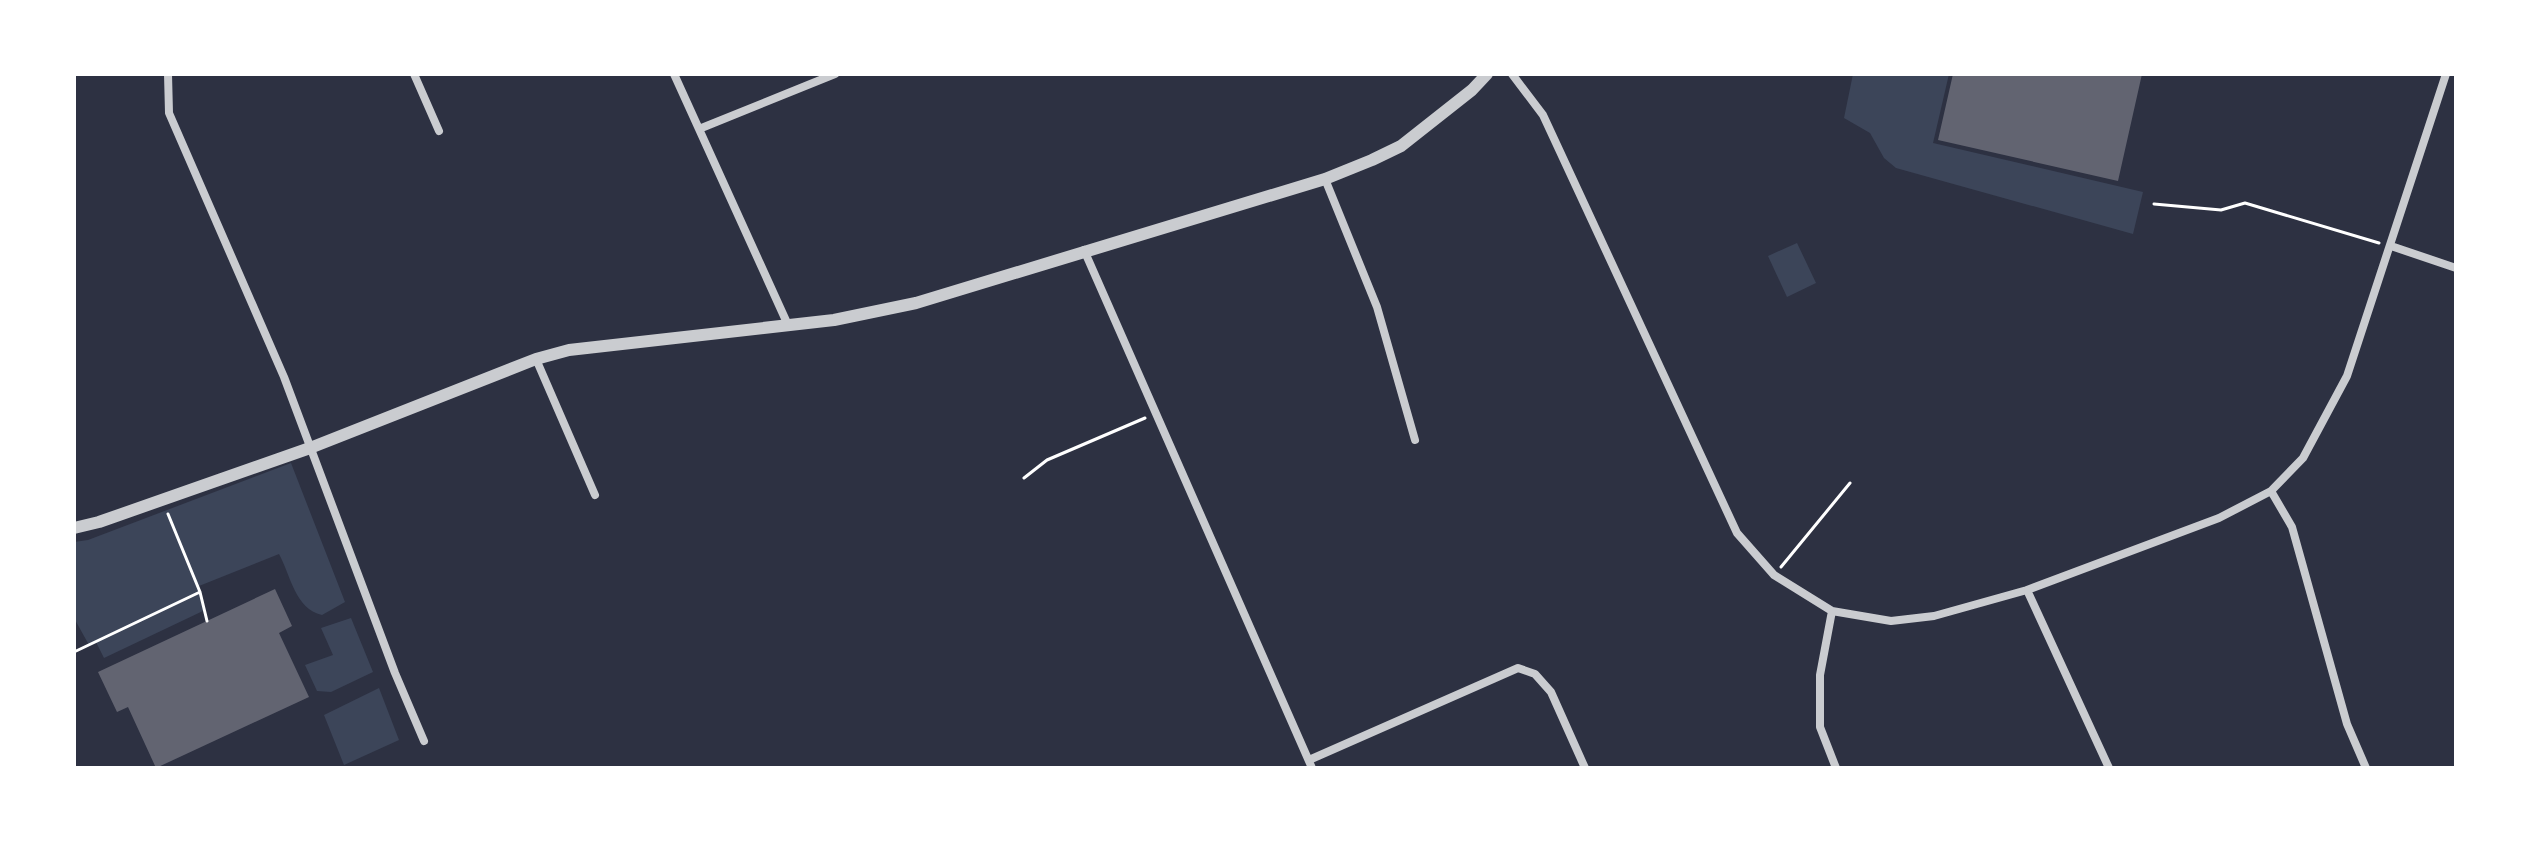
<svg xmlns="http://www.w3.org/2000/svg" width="2530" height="842" viewBox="0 0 2530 842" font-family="'Space Grotesk',sans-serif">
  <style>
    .green { fill: #3c4559 }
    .building { fill: #626471 }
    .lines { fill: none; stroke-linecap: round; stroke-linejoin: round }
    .path { stroke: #fff; stroke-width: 3 }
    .minor { stroke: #caccd0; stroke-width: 8 }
    .tertiary { stroke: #caccd0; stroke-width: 12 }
  </style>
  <rect width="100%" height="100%" fill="#2d3142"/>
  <path class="green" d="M 1853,74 L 1949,74 L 1933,143 L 2143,192 L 2133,234 L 1896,168 L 1884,158 L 1870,133 L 1844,118 Z
    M 1797,243 L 1816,283 L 1787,297 L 1768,256 Z
    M 291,463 L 345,602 L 322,615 C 295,609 291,576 279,554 L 199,586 L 205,610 L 104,658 L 96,642 L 89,645 L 74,618 L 74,542 L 88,540 Z
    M 351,618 L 373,672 L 331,692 L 317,691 L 305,665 L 333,655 L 321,628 Z
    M 379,688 L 399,740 L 344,765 L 324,715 Z"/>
  <path class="building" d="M 1953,74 L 2142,74 L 2118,181 L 1938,140 Z
    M 275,589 L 292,626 L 279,633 L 309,697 L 156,768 L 128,707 L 117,712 L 98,672 Z"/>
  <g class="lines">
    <path class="path" d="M 2154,204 L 2221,210 L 2245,203 L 2379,243
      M 1024,478 L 1047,460 L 1145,418
      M 168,514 L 200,592 L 207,621
      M 1781,567 L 1850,483
      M 74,652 L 200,592"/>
    <path class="minor" d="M 168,74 L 169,113 L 284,377 L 395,673 L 424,741
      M 414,74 L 439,131
      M 674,74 L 788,325
      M 1512,74 L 1543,115 L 1737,533 L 1774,575 L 1832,611 L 1891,621 L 1934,616 L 2027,590 L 2219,518 L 2271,491 L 2303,458 L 2347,376 L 2446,74
      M 699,129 L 835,74
      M 1325,179 L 1377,307 L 1415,440
      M 2391,246 L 2456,268
      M 1084,250 L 1312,768
      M 536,359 L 595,495
      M 2271,491 L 2292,527 L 2347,724 L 2366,768
      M 2027,590 L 2109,768
      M 1832,611 L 1820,675 L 1820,727 L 1836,768
      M 1309,760 L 1518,668 L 1535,674 L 1551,692 L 1585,768"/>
    <path class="tertiary" d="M 74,528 L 99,522 L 310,448 L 536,359 L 569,350 L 834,320 L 916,303 L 1325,179 L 1372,160 L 1401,146 L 1472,90 L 1487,74"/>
  </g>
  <rect width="2530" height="842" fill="none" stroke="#ffffff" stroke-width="152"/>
</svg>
